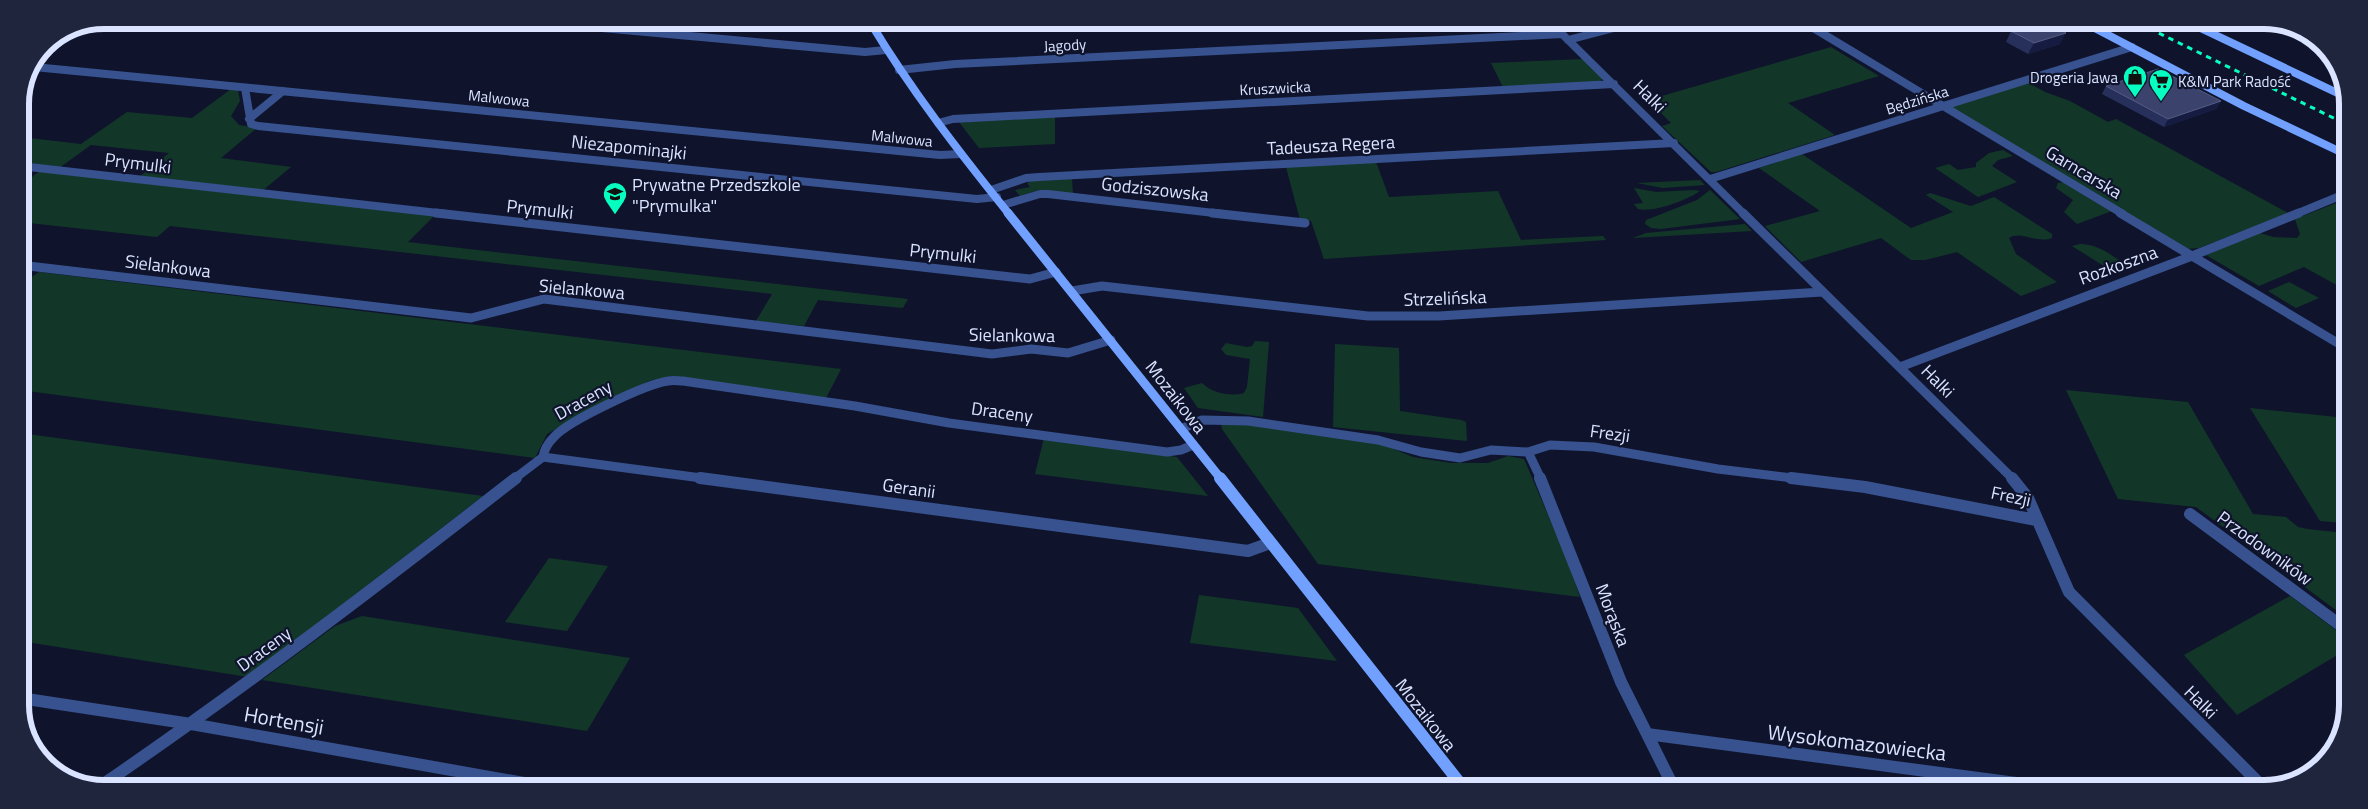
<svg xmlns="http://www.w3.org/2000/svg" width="2368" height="809" viewBox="0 0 2368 809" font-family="'Titillium Web',sans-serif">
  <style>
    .green { fill: #123728 }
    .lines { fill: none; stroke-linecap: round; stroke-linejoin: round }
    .street-far2 { stroke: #37528f; stroke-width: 8 }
    .street-far1 { stroke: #37528f; stroke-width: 9 }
    .street { stroke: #37528f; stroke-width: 12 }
    .secondary-far2 { stroke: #71a0ff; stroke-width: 8 }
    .secondary-far1 { stroke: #71a0ff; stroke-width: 9 }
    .secondary { stroke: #71a0ff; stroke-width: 12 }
    .rail { stroke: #06ffc0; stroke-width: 3; stroke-dasharray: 5.5 5; stroke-linecap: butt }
    .wall { fill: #27305b }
    .shaded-wall { fill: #161c41 }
    .building { fill: #3b436d; stroke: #545c84 }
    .labels { text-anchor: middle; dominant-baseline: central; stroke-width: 4.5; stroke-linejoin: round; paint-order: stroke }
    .far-street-label { font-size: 15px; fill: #dae3ff; stroke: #0f142c }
    .far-poi-label { font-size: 15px; fill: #dae3ff; stroke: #0f142c; text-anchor: end }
    .street-label { font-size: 18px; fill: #dae3ff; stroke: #0f142c }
    .poi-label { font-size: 18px; fill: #dae3ff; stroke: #0f142c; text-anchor: start }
    .near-street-label { font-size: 21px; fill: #dae3ff; stroke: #0f142c }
    .rim { fill: none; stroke: #dae3ff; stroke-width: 6 }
  </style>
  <rect width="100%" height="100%" fill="#0f142c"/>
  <path class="green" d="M 1831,47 L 1879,76 L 1788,103 L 1835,135 L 1716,172 L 1711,172 L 1662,126 L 1671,123 L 1648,100 Z
    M 1584,59 L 1604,78 L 1598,82 L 1503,87 L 1491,63 Z
    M 2027,82 L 2045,92 L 2070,101 L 2108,122 L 2116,119 L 2288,213 L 2199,248 L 2186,249 L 1951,107 Z
    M 231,89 L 238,90 L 240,101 L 231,116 L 239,125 L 257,128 L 221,158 L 291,167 L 262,191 L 139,177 L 169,153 L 91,145 L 59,168 L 20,164 L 20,137 L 81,144 L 127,112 L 192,118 Z
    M 1055,116 L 1055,144 L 979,148 L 959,122 Z
    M 2003,150 L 2013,156 L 1998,160 L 1992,166 L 2017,182 L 1978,197 L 1935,168 L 1949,164 L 1958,170 L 1976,167 L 1976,163 L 1989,153 Z
    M 1802,154 L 1911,228 L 1953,212 L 1926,195 L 1930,193 L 1971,206 L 1994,197 L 2052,234 L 2052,238 C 2035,244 2021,230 2009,238 L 2016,254 L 2057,282 L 2021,296 L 1957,252 L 1925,260 L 1911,260 L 1881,238 L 1801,262 L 1765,226 L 1820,211 L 1759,168 Z
    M 1376,162 L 1389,197 L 1498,191 L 1521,240 L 1603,236 L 1606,240 L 1324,259 L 1311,221 L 1300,220 L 1286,167 Z
    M 40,171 L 434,216 L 408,242 L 908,299 L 903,308 L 818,300 L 804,326 L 756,321 L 772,294 L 170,226 L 157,237 L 20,222 L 20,186 Z
    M 1072,178 L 1073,195 L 1039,190 L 1020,196 L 1015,190 L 1030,187 L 1027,183 L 1031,181 Z
    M 1700,180 L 1705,185 L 1663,188 L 1637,183 Z
    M 2064,182 L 2112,211 L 2077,224 L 2064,212 L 2073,200 L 2056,188 L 2058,183 Z
    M 1634,188 L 1656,192 L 1694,190 L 1700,191 C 1687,200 1653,213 1638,209 L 1634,204 L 1643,203 Z
    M 1710,190 L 1740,219 L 1661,229 L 1651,228 L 1645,224 L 1646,220 L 1697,200 Z
    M 2347,199 L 2346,297 L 2336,291 L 2342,288 L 2304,267 L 2259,286 L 2206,255 L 2260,233 L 2273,237 L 2297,238 L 2300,234 L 2295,219 Z
    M 1745,224 L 1752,231 L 1633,238 L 1646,233 Z
    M 2080,244 C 2099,244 2114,257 2129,267 L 2115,273 L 2072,246 Z
    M 39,272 L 841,369 L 826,398 L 671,376 L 649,381 L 579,416 L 547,434 L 535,458 L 20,390 L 20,285 Z
    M 2289,282 L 2319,298 L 2296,308 L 2268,291 Z
    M 1255,341 L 1269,342 L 1263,417 L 1198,408 L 1184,388 L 1202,383 C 1212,393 1230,397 1244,393 L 1247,387 L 1250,359 L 1226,355 L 1221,349 L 1226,343 L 1247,347 L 1252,346 Z
    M 1335,344 L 1399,348 L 1400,411 L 1461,420 L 1466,422 L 1467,441 L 1333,427 Z
    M 2066,390 L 2188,402 L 2253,514 L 2286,517 L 2298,527 L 2307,529 L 2345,533 L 2344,616 L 2196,507 L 2118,499 Z
    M 2250,408 L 2346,418 L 2345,523 L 2320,521 Z
    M 1234,423 L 1377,442 L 1413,457 L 1451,463 L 1488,463 L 1508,456 L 1524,459 L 1564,552 L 1580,597 L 1318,564 L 1222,429 L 1221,424 Z
    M 20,433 L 483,496 L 248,677 L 20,641 Z
    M 1044,438 L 1177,457 L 1208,496 L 1035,474 Z
    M 549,558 L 608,566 L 567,631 L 505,622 Z
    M 1199,595 L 1298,608 L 1337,661 L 1190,643 Z
    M 2290,596 L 2344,636 L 2344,651 L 2237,715 L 2184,655 Z
    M 362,616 L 630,658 L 587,731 L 262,680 L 335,626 Z"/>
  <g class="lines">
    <path class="street-far2" d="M 525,21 L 865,52 L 886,50
      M 1551,23 L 1744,214
      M 1805,23 L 2123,214
      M 1568,40 L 1633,23
      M 34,67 L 940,155 L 961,154
      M 899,70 L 955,64 L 1562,34
      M 245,88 L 251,124 L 258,126 L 977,199 L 997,197
      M 249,119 L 283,91
      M 938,123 L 953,119 L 1614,84
      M 20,166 L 447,214
      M 1710,179 L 2132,47
      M 991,190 L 1026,178 L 1039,177 L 1674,143
      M 1003,205 L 1040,194 L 1048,194 L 1223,214
      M 2296,214 L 2347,193"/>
    <path class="street-far1" d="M 436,213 L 1030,279 L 1056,272
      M 1212,213 L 1305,223
      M 1743,213 L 2013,479
      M 2120,213 L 2346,348
      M 20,265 L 471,318 L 544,299 L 992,354 L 1031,349 L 1068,353 L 1111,340
      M 1072,291 L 1102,286 L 1368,316 L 1439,316 L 1822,292
      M 1900,367 L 2192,256 L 2299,213
      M 1181,429 L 1202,420 L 1248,421 L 1378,440 L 1421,452 L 1460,458 L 1491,450 L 1528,452 L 1550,445 L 1594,447 L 1718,469 L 1801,479
      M 1528,452 L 1541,479
      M 543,457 L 709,479
      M 514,479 L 543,457 C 544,450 549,442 554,437 C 568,421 646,384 668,381 C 673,380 678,381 683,381 L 855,406 L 949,423 L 1167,452 L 1181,450 L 1193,445"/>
    <path class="street" d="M 700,478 L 1248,551 L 1270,543
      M 1540,478 L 1621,682 L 1674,788
      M 1791,478 L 1865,487 L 2036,520
      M 2012,478 L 2028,498 L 2069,592 L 2265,789
      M 2190,514 L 2344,628
      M 20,698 L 191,724 L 541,786
      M 1647,734 L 2061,789
      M 102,785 C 244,688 380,584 516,478"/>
    <path class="secondary-far2" d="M 870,22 C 911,90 959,152 1009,214
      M 2087,24 L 2244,106 L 2347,155
      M 2192,24 L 2348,98
      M 41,54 L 75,26"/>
    <path class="secondary-far1" d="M 1008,213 L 1221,479"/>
    <path class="secondary" d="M 1220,478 L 1463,787"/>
    <path class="rail" d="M 2140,24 L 2348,125"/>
  </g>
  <path class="wall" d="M 2270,24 L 2291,24 L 2311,39 L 2306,41 Z
    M 2011,31 L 2060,44 L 2028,54 L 2006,42 Z
    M 2106,86 L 2221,101 L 2216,109 L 2164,127 L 2102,94 Z"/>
  <path class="shaded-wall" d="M 2066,33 L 2060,44 L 2028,54 L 2034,43 Z
    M 2221,101 L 2216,109 L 2164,127 L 2168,119 Z"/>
  <path class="building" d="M 2034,24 L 2049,24 L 2066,33 L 2034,43 L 2011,31 Z
    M 2158,69 L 2221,101 L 2168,119 L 2106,86 Z"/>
  <defs>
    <g id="shop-pin" transform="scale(1.25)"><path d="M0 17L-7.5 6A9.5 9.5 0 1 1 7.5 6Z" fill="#06ffc0" stroke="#0f142c"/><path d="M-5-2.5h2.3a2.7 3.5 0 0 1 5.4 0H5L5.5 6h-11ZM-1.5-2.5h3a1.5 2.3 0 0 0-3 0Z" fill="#111"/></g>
    <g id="supermarket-pin" transform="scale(1.25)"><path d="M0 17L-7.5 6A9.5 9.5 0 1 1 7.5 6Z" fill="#06ffc0" stroke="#0f142c"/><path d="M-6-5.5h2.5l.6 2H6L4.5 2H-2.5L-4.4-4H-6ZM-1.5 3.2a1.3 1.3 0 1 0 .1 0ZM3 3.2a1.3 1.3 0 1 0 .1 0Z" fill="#111"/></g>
    <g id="school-pin" transform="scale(1.25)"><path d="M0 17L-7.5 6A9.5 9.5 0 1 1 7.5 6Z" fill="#06ffc0" stroke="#0f142c"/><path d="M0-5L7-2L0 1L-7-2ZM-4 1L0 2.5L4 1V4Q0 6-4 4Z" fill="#111"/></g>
  </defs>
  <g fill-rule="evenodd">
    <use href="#shop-pin" x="2135" y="77"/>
    <use href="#supermarket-pin" x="2161" y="81"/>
    <use href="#school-pin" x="615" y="194"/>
  </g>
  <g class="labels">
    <g class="far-street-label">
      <text transform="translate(1065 45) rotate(-3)">Jagody</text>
      <text transform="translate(1275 88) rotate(-3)">Kruszwicka</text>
      <text transform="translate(499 98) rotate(6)">Malwowa</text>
      <text transform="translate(1917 100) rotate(-17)">Będzińska</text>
      <text transform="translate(902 138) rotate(6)">Malwowa</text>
    </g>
    <g class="far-poi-label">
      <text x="2118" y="77">Drogeria Jawa</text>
      <text x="2178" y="81" text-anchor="start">K&amp;M Park Radość</text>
    </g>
    <g class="street-label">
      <text transform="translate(1650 96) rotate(45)">Halki</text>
      <text transform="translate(1331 145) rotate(-3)">Tadeusza Regera</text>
      <text transform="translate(629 147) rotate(6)">Niezapominajki</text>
      <text transform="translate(138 163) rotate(7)">Prymulki</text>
      <text transform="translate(2084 172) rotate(31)">Garncarska</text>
      <text transform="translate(1155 189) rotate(6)">Godziszowska</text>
      <text transform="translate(540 209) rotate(6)">Prymulki</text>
      <text transform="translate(943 253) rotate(6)">Prymulki</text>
      <text transform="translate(2118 265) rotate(-20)">Rozkoszna</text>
      <text transform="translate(168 266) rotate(7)">Sielankowa</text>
      <text transform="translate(582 289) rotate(5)">Sielankowa</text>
      <text transform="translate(1445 298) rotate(-2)">Strzelińska</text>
      <text transform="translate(1012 335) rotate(1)">Sielankowa</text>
      <text transform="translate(1938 381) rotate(45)">Halki</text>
      <text transform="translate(1176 397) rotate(52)">Mozaikowa</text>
      <text transform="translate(583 400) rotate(-29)">Draceny</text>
      <text transform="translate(1002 412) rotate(8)">Draceny</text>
      <text transform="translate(1610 433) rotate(8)">Frezji</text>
      <text transform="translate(909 488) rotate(8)">Geranii</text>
      <text transform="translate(2011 496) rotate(12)">Frezji</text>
      <text transform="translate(2265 548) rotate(36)">Przodowników</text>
      <text transform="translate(1613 615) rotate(69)">Morąska</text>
      <text transform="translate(264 649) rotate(-36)">Draceny</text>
      <text transform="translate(2201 702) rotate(45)">Halki</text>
      <text transform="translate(1426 715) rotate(52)">Mozaikowa</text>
    </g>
    <g class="poi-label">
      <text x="632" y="184">Prywatne Przedszkole<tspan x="632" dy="21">"Prymulka"</tspan></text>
    </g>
    <g class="near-street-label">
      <text transform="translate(284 720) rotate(10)">Hortensji</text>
      <text transform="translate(1857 742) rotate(7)">Wysokomazowiecka</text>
    </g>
  </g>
  <path d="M0 0H2368V809H0ZM104 29H2264A75 75 0 0 1 2339 104V705A75 75 0 0 1 2264 780H104A75 75 0 0 1 29 705V104A75 75 0 0 1 104 29Z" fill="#1f253d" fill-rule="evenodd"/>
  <path class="rim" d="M104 29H2264A75 75 0 0 1 2339 104V705A75 75 0 0 1 2264 780H104A75 75 0 0 1 29 705V104A75 75 0 0 1 104 29Z"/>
</svg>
